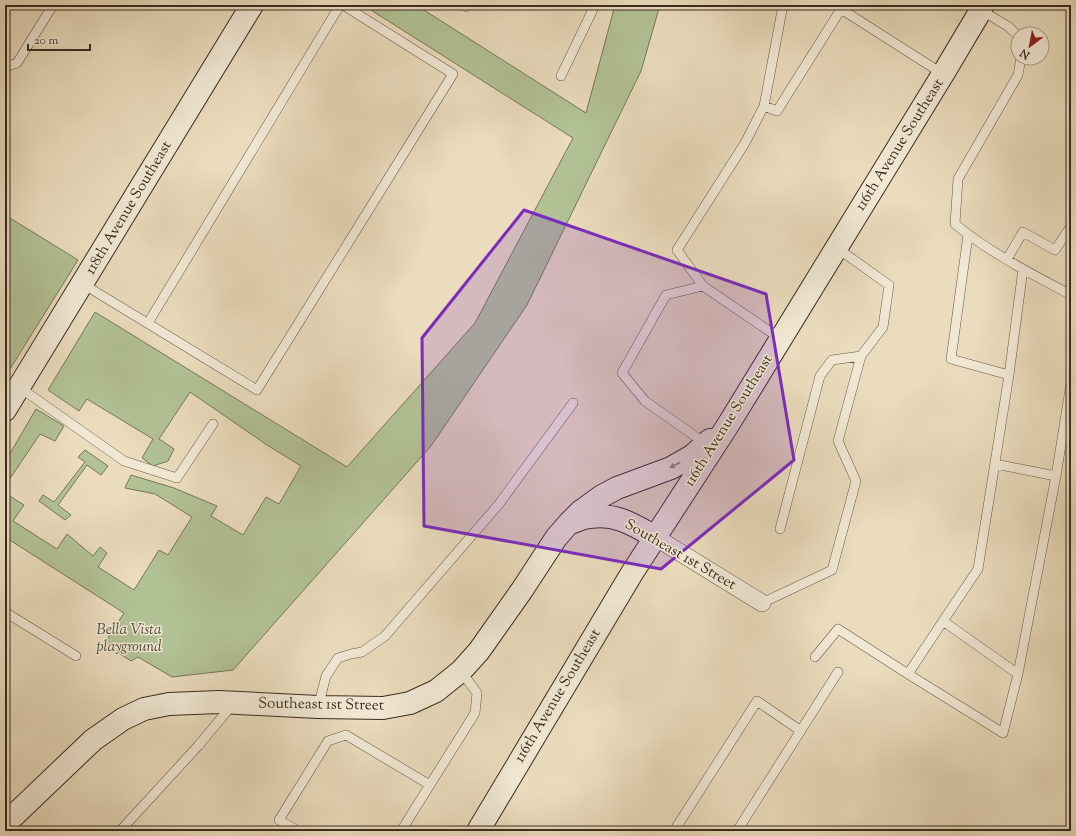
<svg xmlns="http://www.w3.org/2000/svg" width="1076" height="836" viewBox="0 0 1076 836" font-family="'Sorts Mill Goudy',serif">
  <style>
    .green { fill: #b2c295; stroke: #76775a }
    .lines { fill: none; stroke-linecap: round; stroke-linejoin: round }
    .lane-casing { stroke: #665847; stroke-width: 10 }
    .street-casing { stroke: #665847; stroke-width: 18 }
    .secondary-casing { stroke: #3a2c20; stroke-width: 24 }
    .lane { stroke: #f1e8d4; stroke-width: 9 }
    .street { stroke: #f1e8d4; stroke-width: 17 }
    .secondary { stroke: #f1e8d4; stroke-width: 22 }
    .oneway { fill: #968a7a }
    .marked { fill: #7b2cbf; fill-opacity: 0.2; stroke: #7b2cbf; stroke-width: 3; stroke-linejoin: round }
    .labels { text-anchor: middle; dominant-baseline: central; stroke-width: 3; stroke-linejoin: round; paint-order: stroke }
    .street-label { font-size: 15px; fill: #3a2c20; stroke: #f1e8d4 }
    .park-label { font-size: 15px; font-style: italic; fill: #524a37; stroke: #f1e8d4 }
  </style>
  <rect width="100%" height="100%" fill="#eadcbd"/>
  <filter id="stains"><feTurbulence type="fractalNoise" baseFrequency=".005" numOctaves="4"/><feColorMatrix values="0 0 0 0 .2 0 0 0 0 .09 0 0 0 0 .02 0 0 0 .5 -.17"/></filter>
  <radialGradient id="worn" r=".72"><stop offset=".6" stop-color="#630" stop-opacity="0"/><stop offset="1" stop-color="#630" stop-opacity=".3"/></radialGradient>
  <path class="green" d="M 363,5 L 416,5 L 586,113 L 615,5 L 660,5 L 641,71 L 527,305 L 431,446 L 233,670 L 172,677 L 138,657 L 131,661 L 104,644 L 124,613 L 5,537 L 5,493 L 24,505 L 13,521 L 57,549 L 67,534 L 93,556 L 100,547 L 107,553 L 98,567 L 134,590 L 159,550 L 168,555 L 192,517 L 155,494 L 125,488 L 131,475 L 174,488 L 217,506 L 211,516 L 243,535 L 266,497 L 279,504 L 301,466 L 267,445 L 190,392 L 159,439 L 174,449 L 168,461 L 153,466 L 142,458 L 153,439 L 87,399 L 79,411 L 48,390 L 95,312 L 347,467 L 475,323 L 573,138 Z
    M 5,215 L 78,260 L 5,377 Z
    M 36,409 L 64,426 L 55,441 L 40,434 L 5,486 L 5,462 Z
    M 85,450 L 108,466 L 101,475 L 87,465 L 58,505 L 71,515 L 65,520 L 39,501 L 43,495 L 54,502 L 85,462 L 78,457 Z"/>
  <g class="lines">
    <g class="lane-casing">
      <path id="lane" d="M 466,7 L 468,5
        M 981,10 L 1009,27 L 1018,36
        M 1021,58 L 1018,75 L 958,179 L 955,224 C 990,253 1032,274 1071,295
        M 5,67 L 17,63 L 53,5
        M 561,76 L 595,5
        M 764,106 L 777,111 L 841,9 L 943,74
        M 968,235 L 951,359 L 1009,375
        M 1007,259 L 1023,232 L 1055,250 L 1071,226
        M 83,284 L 257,390 L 453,74 L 343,5
        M 703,286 L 666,295 L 622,373 L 645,401 L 706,444
        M 148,323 L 340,5
        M 781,339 L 703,286 L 677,250 L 745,143 L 764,106 L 783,5
        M 19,387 L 124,461 L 177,478 L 213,424
        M 995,464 L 1056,476
        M 780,529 L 820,376 L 832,360 L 861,356
        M 762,603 L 832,570 L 856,481 L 838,441 L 861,356 L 883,327 L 889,285 L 837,248
        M 5,612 L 76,656
        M 943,621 L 978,569 L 1009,375 L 1023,269
        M 815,657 L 838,629 L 908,674
        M 1018,674 L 943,621 L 908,674 L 1003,733 L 1018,674 L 1056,476 L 1071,383
        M 318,707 L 326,676 L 338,658 L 351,654 L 362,652 L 385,636 L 499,504 L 573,403
        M 120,831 L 198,746 L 233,704
        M 298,831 L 279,820 L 328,741 L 346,735 L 430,785
        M 401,831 L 475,713 L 477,693 L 461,671
        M 674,831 L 757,701 L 801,731
        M 737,831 L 838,672"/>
    </g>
    <g class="street-casing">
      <path id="street" d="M 655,537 L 762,603"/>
    </g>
    <g class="secondary-casing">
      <path id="secondary" d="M 5,410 L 252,5
        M 570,523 C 576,521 584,517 591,517 C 616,513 634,525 655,537
        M 5,824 L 93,740 L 123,719 L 144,709 L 169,704 L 219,702 L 318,707 L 383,708 L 410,703 L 436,691 L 461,671 L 479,651 L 522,590 L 556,538 L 569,523 L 580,512 L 602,496 L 617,488 L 671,468 L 692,456 L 710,440
        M 478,831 L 632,573 L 728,425 L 943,74 L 981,10 L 982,5"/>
    </g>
    <use href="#lane" class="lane"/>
    <use href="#street" class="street"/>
    <use href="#secondary" class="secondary"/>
  </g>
  <defs><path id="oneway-solid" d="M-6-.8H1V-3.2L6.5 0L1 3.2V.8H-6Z"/></defs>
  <use class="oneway" href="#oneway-solid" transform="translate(675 465) rotate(152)"/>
  <path class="marked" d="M 524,210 L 766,294 L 794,460 L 661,569 L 424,526 L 422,338 Z"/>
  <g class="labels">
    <g class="street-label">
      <text transform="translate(900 145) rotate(-58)">116th Avenue Southeast</text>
      <text transform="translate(129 208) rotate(-59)">118th Avenue Southeast</text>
      <text transform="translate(729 421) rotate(-58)">116th Avenue Southeast</text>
      <text transform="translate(680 555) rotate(30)">Southeast 1st Street</text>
      <text transform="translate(558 696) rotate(-59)">116th Avenue Southeast</text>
      <text transform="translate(321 705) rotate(1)">Southeast 1st Street</text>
    </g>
    <g class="park-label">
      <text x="129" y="630">Bella Vista<tspan x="129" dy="17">playground</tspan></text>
    </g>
  </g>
  <rect width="1076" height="836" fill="none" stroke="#eadcbd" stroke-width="20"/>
  <rect x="6" y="6" width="1064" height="824" fill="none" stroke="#3a2c20" stroke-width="2"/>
  <rect x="10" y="10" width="1056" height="816" fill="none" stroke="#3a2c20"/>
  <g transform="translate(1030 46) rotate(212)"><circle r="19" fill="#f1e8d4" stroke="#a89d8c"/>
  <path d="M0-3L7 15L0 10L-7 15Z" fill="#8f2418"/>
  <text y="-6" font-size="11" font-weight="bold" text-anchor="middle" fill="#3a2c20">N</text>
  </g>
  <path d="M28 44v6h62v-6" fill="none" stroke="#3a2c20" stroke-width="2"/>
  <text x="34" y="44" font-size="12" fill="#3a2c20" stroke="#f1e8d4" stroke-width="3" paint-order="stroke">20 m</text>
  <rect width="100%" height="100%" filter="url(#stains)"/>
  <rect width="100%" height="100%" fill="url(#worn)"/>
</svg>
